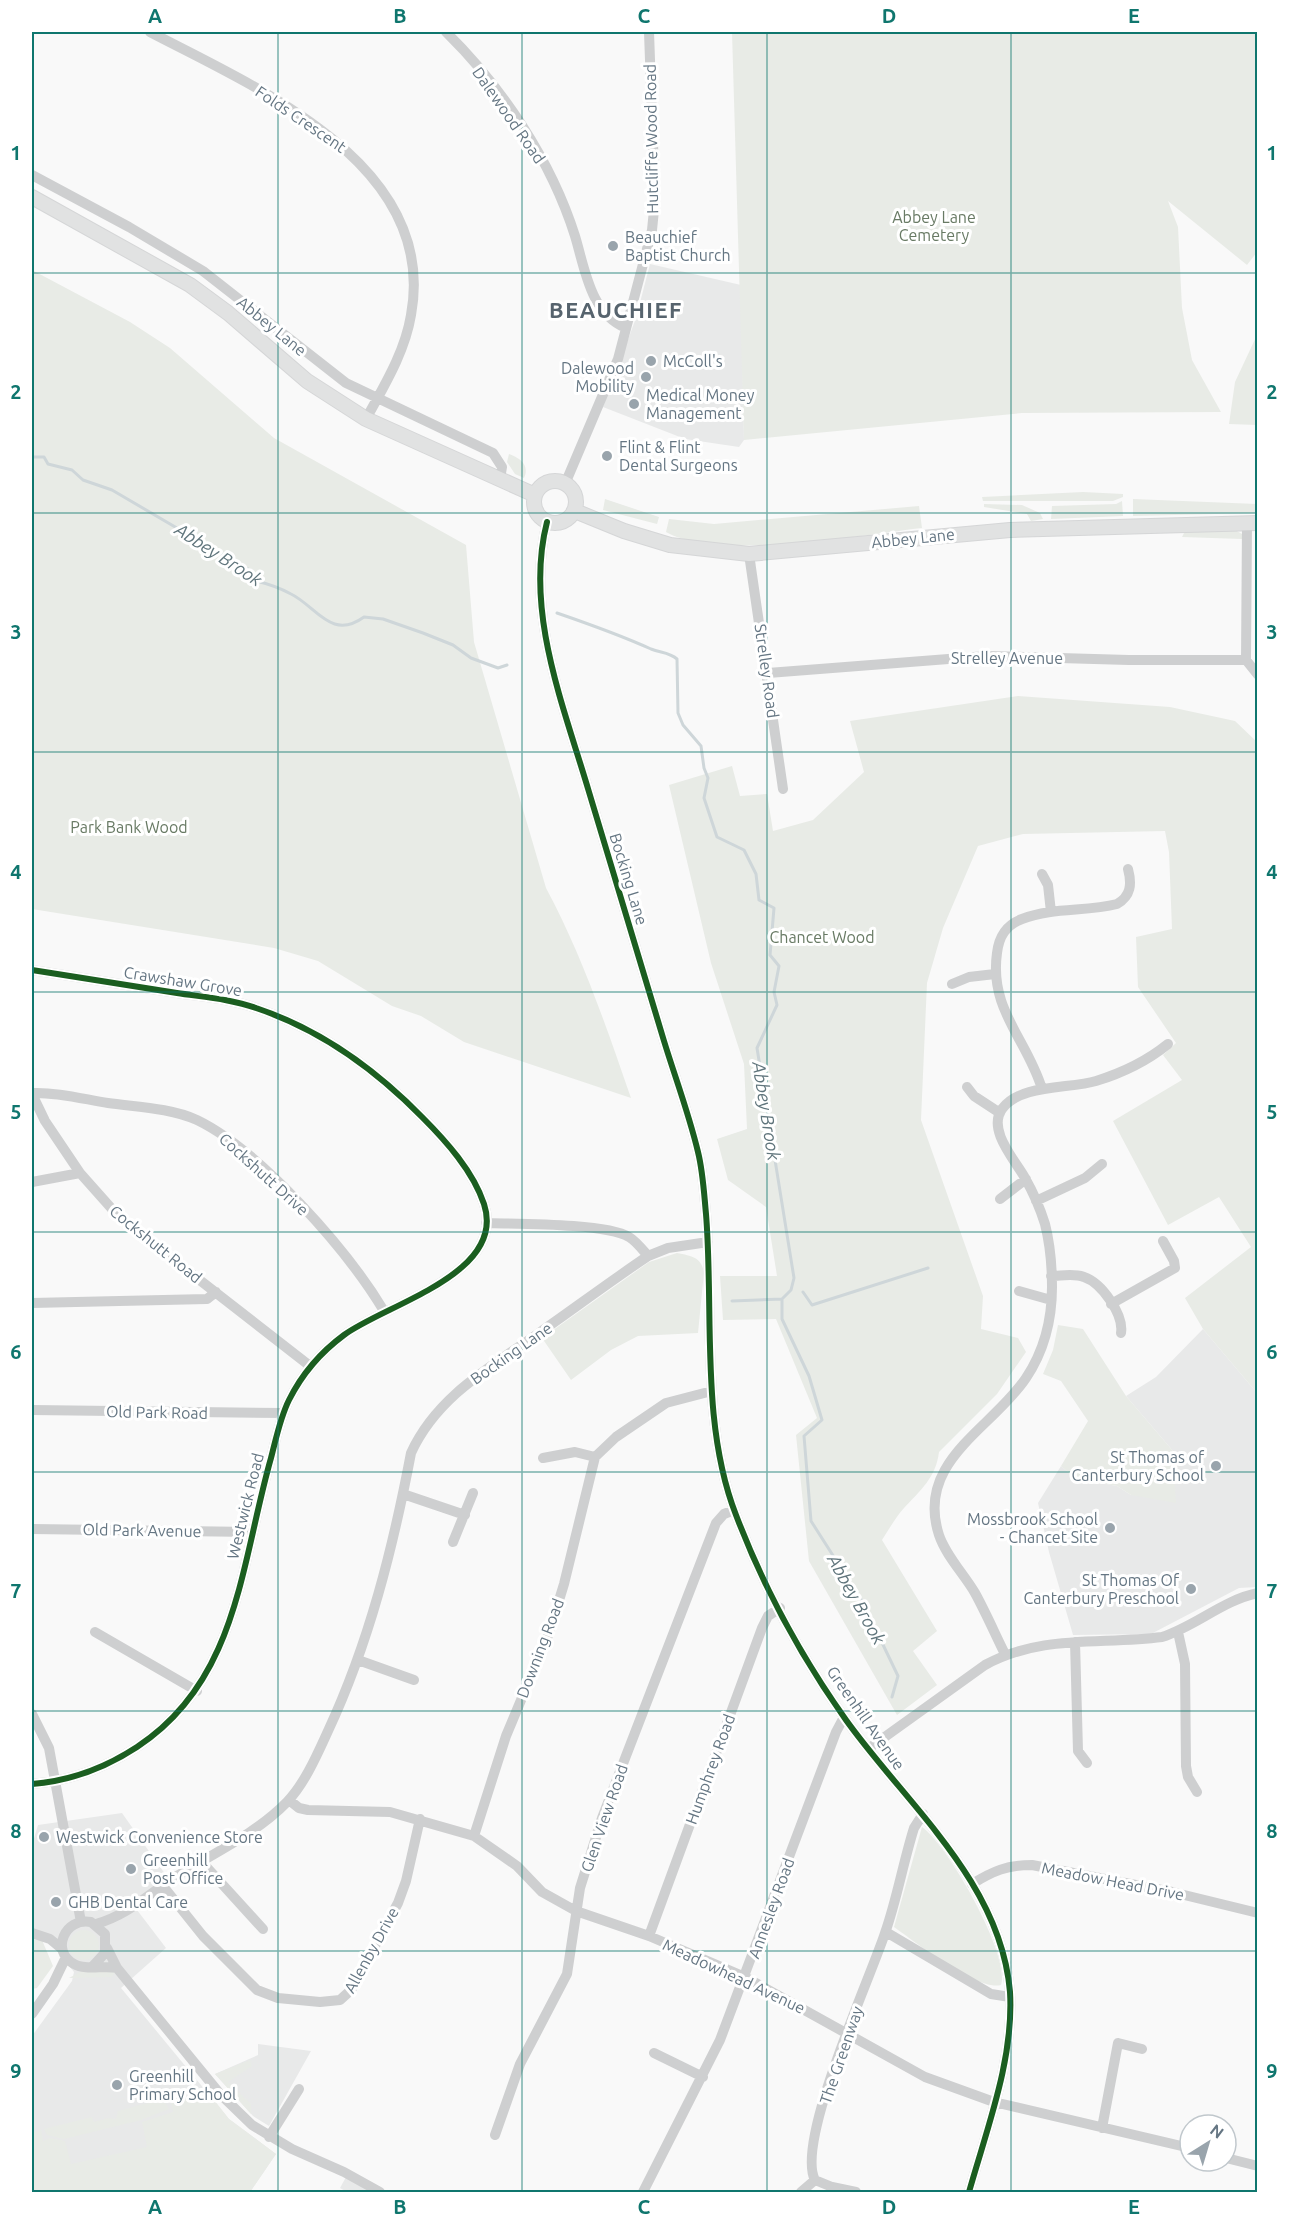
<svg xmlns="http://www.w3.org/2000/svg" width="1289" height="2224" viewBox="0 0 1289 2224" font-family="Ubuntu,sans-serif">
  <style>
    .built { fill: #e8e9e9 }
    .green { fill: #e8ebe6 }
    .lines { fill: none; stroke-linecap: round; stroke-linejoin: round }
    .stream { stroke: #ced6d9; stroke-width: 3 }
    .major-casing { stroke: #d5d6d7; stroke-width: 16 }
    .minor { stroke: #cecfd0; stroke-width: 10 }
    .major { stroke: #e1e2e2; stroke-width: 14 }
    .cycleway-casing { stroke: #fff; stroke-width: 10 }
    .cycleway { stroke: #1b5e20; stroke-width: 6 }
    .grid { fill: none; stroke: #0f766e; stroke-width: 1.5; stroke-opacity: 0.55 }
    .poi-dot { fill: #99a4ac; stroke: #fff; stroke-width: 2 }
    .labels { text-anchor: middle; dominant-baseline: central; stroke-width: 6; stroke-linejoin: round; paint-order: stroke }
    .street-label { font-size: 16px; fill: #657683; stroke: #fff }
    .park-label { font-size: 16px; fill: #687a64; stroke: #fff }
    .poi-label { font-size: 16px; fill: #657683; stroke: #fff; text-anchor: start }
    .water-label { font-size: 18px; font-style: italic; fill: #60757c; stroke: #fff }
    .district-label { font-size: 22px; font-weight: bold; letter-spacing: 1.5px; fill: #57646e; stroke: #fff }
    .neatline { fill: none; stroke: #0f766e; stroke-width: 2 }
    .grid-label { font-size: 20px; text-anchor: middle; font-weight: bold; fill: #0f766e }
  </style>
  <rect width="100%" height="100%" fill="#f9f9f9"/>
  <path class="built" d="M 650,264 L 741,285 L 744,440 L 739,447 L 685,439 L 603,407 L 636,318 Z
    M 1203,1329 L 1257,1393 L 1257,1587 L 1239,1588 L 1151,1634 L 1073,1635 L 1049,1552 L 1038,1503 L 1061,1466 L 1069,1473 L 1091,1481 L 1117,1486 L 1131,1495 L 1173,1451 L 1126,1396 L 1156,1377 Z
    M 122,1813 L 170,1881 L 134,1906 L 166,1948 L 121,1988 L 229,2119 L 276,2154 L 250,2192 L 32,2192 L 32,2036 L 72,1981 L 74,1972 L 52,1944 L 32,1938 L 32,1845 L 38,1825 Z
    M 258,2044 L 311,2051 L 269,2126 L 253,2116 L 215,2074 L 258,2055 Z
    M 346,2177 L 370,2192 L 347,2192 L 340,2188 Z"/>
  <path class="green" d="M 732,32 L 1257,32 L 1257,252 L 1247,265 L 1168,201 L 1178,227 L 1182,308 L 1192,360 L 1221,412 L 1022,413 L 744,440 Z
    M 32,270 L 130,322 L 170,348 L 274,438 L 466,545 L 474,642 L 546,888 C 582,955 606,1026 631,1098 L 464,1042 L 421,1016 L 392,1006 L 318,961 L 274,948 L 32,909 Z
    M 1257,335 L 1257,425 L 1229,424 L 1235,382 Z
    M 509,454 C 520,458 530,465 524,478 L 515,474 L 507,462 Z
    M 1083,492 L 1123,494 L 1123,497 L 1113,501 L 983,501 L 982,497 Z
    M 605,499 L 659,517 L 657,524 L 603,510 Z
    M 1133,499 L 1257,504 L 1257,513 L 1133,516 Z
    M 1122,501 L 1123,516 L 1051,519 L 1052,506 L 1116,504 Z
    M 984,504 L 1022,505 L 1040,513 L 1043,519 L 1031,521 L 1027,514 L 984,507 Z
    M 919,506 L 922,528 C 862,535 717,561 666,532 L 669,519 L 714,524 Z
    M 1235,530 L 1242,534 L 1242,539 L 1182,537 L 1185,531 Z
    M 1018,696 L 1170,707 L 1235,721 L 1257,742 L 1257,1393 L 1203,1329 L 1185,1298 L 1251,1247 L 1219,1197 L 1168,1225 L 1113,1121 L 1182,1080 L 1163,1055 L 1176,1043 L 1138,987 L 1136,937 L 1172,929 L 1169,852 L 1165,831 L 1023,834 L 978,846 L 943,928 L 927,983 L 921,1120 L 983,1296 L 981,1329 L 1018,1338 L 1026,1352 L 997,1394 L 939,1452 C 936,1477 921,1490 904,1508 C 896,1517 889,1529 882,1540 L 937,1631 L 913,1651 L 937,1685 L 897,1715 L 809,1561 L 796,1435 L 817,1418 L 776,1319 L 723,1320 L 720,1276 L 777,1276 L 766,1207 L 728,1180 L 717,1139 L 747,1129 L 744,1064 L 711,963 L 669,785 L 732,766 L 740,796 L 767,794 L 773,831 L 813,820 L 864,772 L 850,721 Z
    M 677,1253 C 692,1256 701,1257 704,1272 L 698,1333 L 638,1336 L 611,1350 L 571,1380 L 542,1338 L 649,1262 Z
    M 1058,1325 L 1083,1329 L 1126,1396 L 1173,1451 L 1176,1503 L 1131,1495 L 1117,1486 L 1091,1481 L 1069,1473 L 1061,1466 L 1088,1421 L 1061,1381 L 1043,1374 L 1053,1350 Z
    M 922,1827 C 948,1845 1011,1956 1001,1985 C 976,1991 917,1943 894,1927 Z
    M69 1945a15 15 0 1 1 30 0a15 15 0 1 1-30 0Z
    M 32,1939 L 42,1940 L 53,1966 L 37,1988 L 32,1989 Z
    M 109,1970 L 115,1973 L 111,1977 L 69,1978 L 82,1971 Z
    M 250,2060 L 252,2066 L 228,2082 L 251,2104 L 251,2114 L 215,2074 Z
    M 204,2087 L 229,2119 L 276,2154 L 250,2192 L 32,2192 L 32,2133 L 41,2130 L 43,2141 L 50,2138 L 65,2141 L 71,2164 L 147,2147 L 142,2122 L 173,2112 L 171,2103 L 195,2095 Z
    M 163,2099 L 169,2109 L 141,2120 L 64,2139 L 47,2135 L 44,2129 L 92,2117 L 94,2122 L 108,2118 L 116,2119 L 118,2111 Z"/>
  <g class="lines">
    <path class="stream" d="M 32,457 L 44,457 L 48,464 L 72,470 L 83,480 L 112,490 L 223,555 L 228,562 L 237,563 L 252,571 L 256,581 C 269,584 280,588 291,594 C 316,606 331,641 364,617 L 383,619 L 423,633 L 453,645 L 471,658 L 498,668 L 507,665
      M 557,613 C 589,624 620,635 651,649 C 661,653 669,652 677,659 L 678,713 L 683,725 L 701,746 L 704,768 L 708,778 L 704,798 L 717,837 L 744,850 L 756,874 L 759,900 L 774,908 L 770,955 L 779,966 L 774,992 L 777,1005 L 757,1048 L 794,1278 L 791,1290 L 782,1299 L 782,1319 L 809,1376 L 822,1420 L 804,1436 L 811,1521 L 862,1601 L 898,1676 L 892,1697
      M 803,1292 L 812,1305 L 928,1268
      M 732,1301 L 782,1299"/>
    <g class="major-casing">
      <path id="major" d="M 32,197 L 190,285 L 228,313 L 307,381 L 366,419 L 535,495
        M534 502a21 21 0 1 1 42 0a21 21 0 1 1-42 0Z
        M 575,511 L 624,531 L 670,545 L 749,554 L 1010,530 L 1258,523"/>
    </g>
    <path class="minor" d="M 150,32 C 257,88 439,164 411,315 C 405,352 384,386 366,419
      M 446,32 C 502,87 551,160 575,236 C 585,269 590,313 626,328
      M 32,175 L 129,227 L 203,271 L 346,383 L 493,453 L 502,467 L 500,479
      M 565,484 L 618,359 L 652,230 L 655,200 L 649,32
      M 547,522 C 524,611 564,707 589,792 C 614,875 639,958 664,1041 C 675,1077 689,1114 698,1152 C 703,1172 704,1193 706,1214 C 714,1312 700,1423 736,1515 C 763,1586 802,1658 846,1720 C 906,1804 1001,1882 1010,1992 C 1014,2059 987,2128 969,2192
      M 1247,523 L 1246,660 L 1258,675
      M 749,554 L 783,789
      M 768,673 L 987,656 L 1129,660 L 1246,660
      M 1042,874 L 1048,885 L 1051,912
      M 32,970 C 80,978 129,985 177,993 C 203,997 231,999 256,1008 C 319,1029 376,1070 422,1117 C 446,1141 473,1171 484,1204 C 507,1274 386,1304 344,1335 C 321,1352 302,1374 289,1400 C 280,1418 276,1439 271,1458 C 241,1563 238,1681 137,1747 C 105,1768 70,1781 32,1784
      M 952,984 L 969,977 L 995,974
      M 967,1087 L 974,1096 L 1000,1113
      M 1042,1089 C 1027,1039 989,1010 997,953 C 999,936 1006,925 1022,919 C 1053,907 1086,912 1117,904 C 1131,896 1132,884 1128,869
      M 32,1093 C 57,1092 83,1099 108,1103 C 137,1107 171,1108 197,1120 C 261,1151 348,1251 384,1311
      M 32,1094 L 45,1121 L 80,1173 L 120,1218 L 310,1366
      M 32,1182 L 80,1173
      M 1000,1199 L 1026,1179
      M 1036,1201 L 1085,1178 L 1102,1164
      M 486,1223 C 515,1224 606,1223 629,1237 C 636,1241 642,1249 648,1256
      M 1051,1276 C 1061,1276 1074,1273 1084,1277 C 1102,1283 1124,1315 1121,1333
      M 1019,1291 L 1051,1300
      M 32,1303 L 207,1299 L 216,1292
      M 1111,1304 L 1175,1268 L 1174,1261 L 1163,1241
      M 32,1410 L 283,1413
      M 543,1458 L 575,1452 L 595,1457 L 616,1437 L 666,1403 L 712,1391
      M 403,1494 L 465,1515
      M 32,1529 L 253,1532
      M 453,1542 L 473,1493
      M 95,1632 L 197,1691
      M 1178,1632 L 1185,1664 L 1186,1766 L 1188,1777 L 1197,1792
      M 1075,1642 L 1078,1751 L 1087,1763
      M 1005,1654 C 995,1634 986,1613 975,1593 C 964,1574 946,1556 939,1535 C 915,1461 992,1429 1026,1378 C 1044,1351 1052,1319 1052,1287 C 1052,1266 1050,1244 1045,1224 C 1040,1208 1033,1192 1025,1178 C 1015,1160 987,1130 1002,1109 C 1020,1084 1069,1089 1096,1081 C 1122,1073 1147,1061 1168,1044
      M 358,1660 L 414,1680
      M 32,1714 L 49,1748 L 81,1922
      M 868,1749 L 985,1665 C 1042,1634 1100,1645 1162,1637 C 1196,1626 1223,1600 1258,1593
      M 289,1800 L 299,1808 L 308,1810 L 390,1812 L 474,1836 L 517,1866 L 542,1892 L 576,1911 L 649,1936 L 745,1977 L 925,2077 L 994,2102 L 1190,2148
      M 474,1836 L 506,1736 L 549,1633 L 564,1584 L 595,1457
      M 202,1862 L 263,1929
      M 972,1884 C 993,1871 1007,1865 1032,1865 L 1172,1892 L 1258,1913
      M 163,1886 L 203,1936 L 257,1990 L 278,1998 L 320,2002 L 340,2000 L 351,1990 L 398,1903 L 406,1881 L 420,1819
      M 96,1924 C 130,1914 148,1894 177,1876 C 214,1853 257,1833 287,1802 C 305,1783 317,1755 328,1731 C 369,1643 393,1548 411,1453 C 437,1396 491,1367 539,1333 C 576,1307 611,1281 648,1256 L 668,1248 L 708,1242
      M 886,1932 L 991,1994 L 1010,1997
      M 32,1933 L 50,1939 L 62,1949
      M 649,1936 L 762,1628 L 768,1616 L 780,1608
      M 107,1948 L 117,1968 L 220,2094 L 252,2125 L 292,2149 L 344,2172 L 380,2192
      M 93,1966 L 105,1953 L 105,1934 L 91,1922 C 65,1917 50,1951 74,1964 C 86,1971 104,1965 117,1968
      M 32,2014 L 53,1984 L 66,1957
      M 654,2053 L 703,2077
      M 1102,2128 L 1118,2043 L 1142,2049
      M 495,2135 L 520,2064 L 567,1974 L 580,1888 L 602,1818 L 716,1523 L 724,1514 L 734,1510
      M 269,2137 L 299,2089
      M 1226,2158 L 1258,2166
      M 643,2192 L 720,2040 L 836,1732 L 844,1717
      M 801,2192 L 815,2180
      M 856,2192 L 832,2187 L 815,2180 C 795,2142 870,1979 885,1933 C 897,1899 903,1863 914,1828 L 923,1814"/>
    <use href="#major" class="major"/>
    <g class="cycleway-casing">
      <path id="cycleway" d="M 547,522 C 524,611 564,707 589,792 C 614,875 639,958 664,1041 C 675,1077 689,1114 698,1152 C 703,1172 704,1193 706,1214 C 714,1312 700,1423 736,1515 C 763,1586 802,1658 846,1720 C 906,1804 1001,1882 1010,1992 C 1014,2059 987,2128 969,2192
        M 32,970 C 80,978 129,985 177,993 C 203,997 231,999 256,1008 C 319,1029 376,1070 422,1117 C 446,1141 473,1171 484,1204 C 507,1274 386,1304 344,1335 C 321,1352 302,1374 289,1400 C 280,1418 276,1439 271,1458 C 241,1563 238,1681 137,1747 C 105,1768 70,1781 32,1784"/>
    </g>
    <use href="#cycleway" class="cycleway"/>
  </g>
  <path class="grid" d="M 278,32 L 278,2192M 522,32 L 522,2192M 767,32 L 767,2192M 1011,32 L 1011,2192M 32,273 L 1258,273M 32,513 L 1258,513M 32,752 L 1258,752M 32,992 L 1258,992M 32,1232 L 1258,1232M 32,1472 L 1258,1472M 32,1711 L 1258,1711M 32,1951 L 1258,1951"/>
  <g class="poi-dot">
    <circle cx="613" cy="246" r="6"/>
    <circle cx="651" cy="361" r="6"/>
    <circle cx="646" cy="377" r="6"/>
    <circle cx="634" cy="404" r="6"/>
    <circle cx="607" cy="456" r="6"/>
    <circle cx="1216" cy="1466" r="6"/>
    <circle cx="1110" cy="1528" r="6"/>
    <circle cx="1191" cy="1589" r="6"/>
    <circle cx="44" cy="1837" r="6"/>
    <circle cx="131" cy="1869" r="6"/>
    <circle cx="56" cy="1902" r="6"/>
    <circle cx="117" cy="2085" r="6"/>
  </g>
  <g class="labels">
    <g class="street-label">
      <text transform="translate(509 115) rotate(55)">Dalewood Road</text>
      <text transform="translate(301 119) rotate(34)">Folds Crescent</text>
      <text transform="translate(651 139) rotate(-91)">Hutcliffe Wood Road</text>
      <text transform="translate(272 326) rotate(39)">Abbey Lane</text>
      <text transform="translate(913 538) rotate(-6)">Abbey Lane</text>
      <text x="1007" y="658">Strelley Avenue</text>
      <text transform="translate(767 671) rotate(82)">Strelley Road</text>
      <text transform="translate(629 879) rotate(73)">Bocking Lane</text>
      <text transform="translate(183 981) rotate(9)">Crawshaw Grove</text>
      <text transform="translate(264 1174) rotate(42)">Cockshutt Drive</text>
      <text transform="translate(156 1244) rotate(39)">Cockshutt Road</text>
      <text transform="translate(511 1353) rotate(-35)">Bocking Lane</text>
      <text transform="translate(157 1412) rotate(1)">Old Park Road</text>
      <text transform="translate(245 1506) rotate(-76)">Westwick Road</text>
      <text transform="translate(142 1530) rotate(1)">Old Park Avenue</text>
      <text transform="translate(540 1648) rotate(-69)">Downing Road</text>
      <text transform="translate(866 1718) rotate(55)">Greenhill Avenue</text>
      <text transform="translate(710 1769) rotate(-70)">Humphrey Road</text>
      <text transform="translate(604 1818) rotate(-71)">Glen View Road</text>
      <text transform="translate(1113 1881) rotate(11)">Meadow Head Drive</text>
      <text transform="translate(771 1908) rotate(-70)">Annesley Road</text>
      <text transform="translate(371 1950) rotate(-61)">Allenby Drive</text>
      <text transform="translate(734 1976) rotate(25)">Meadowhead Avenue</text>
      <text transform="translate(841 2055) rotate(-71)">The Greenway</text>
    </g>
    <g class="park-label">
      <text x="934" y="217">Abbey Lane<tspan x="934" dy="18">Cemetery</tspan></text>
      <text x="129" y="827">Park Bank Wood</text>
      <text x="822" y="937">Chancet Wood</text>
    </g>
    <g class="poi-label">
      <text x="625" y="237">Beauchief<tspan x="625" dy="18">Baptist Church</tspan></text>
      <text x="663" y="361">McColl's</text>
      <text x="634" y="368" text-anchor="end">Dalewood<tspan x="634" dy="18">Mobility</tspan></text>
      <text x="646" y="395">Medical Money<tspan x="646" dy="18">Management</tspan></text>
      <text x="619" y="447">Flint &amp; Flint<tspan x="619" dy="18">Dental Surgeons</tspan></text>
      <text x="1204" y="1457" text-anchor="end">St Thomas of<tspan x="1204" dy="18">Canterbury School</tspan></text>
      <text x="1098" y="1519" text-anchor="end">Mossbrook School<tspan x="1098" dy="18">- Chancet Site</tspan></text>
      <text x="1179" y="1580" text-anchor="end">St Thomas Of<tspan x="1179" dy="18">Canterbury Preschool</tspan></text>
      <text x="56" y="1837">Westwick Convenience Store</text>
      <text x="143" y="1860">Greenhill<tspan x="143" dy="18">Post Office</tspan></text>
      <text x="68" y="1902">GHB Dental Care</text>
      <text x="129" y="2076">Greenhill<tspan x="129" dy="18">Primary School</tspan></text>
    </g>
    <g class="water-label">
      <text transform="translate(219 554) rotate(33)">Abbey Brook</text>
      <text transform="translate(767 1111) rotate(81)">Abbey Brook</text>
      <text transform="translate(857 1599) rotate(61)">Abbey Brook</text>
    </g>
    <g class="district-label">
      <text x="616" y="309">BEAUCHIEF</text>
    </g>
  </g>
  <rect width="1289" height="2224" fill="none" stroke="#ffffff" stroke-width="66"/>
  <g transform="translate(1208 2143) rotate(37)"><circle r="28" fill="#ffffff" stroke="#c1c8cd" stroke-width="1.5"/>
  <path d="M0-4.5L10 22L0 15L-10 22Z" fill="#99a4ac"/>
  <text y="-9" font-size="16" font-weight="bold" text-anchor="middle" fill="#657683">N</text>
  </g>
  <rect x="33" y="33" width="1223" height="2158" class="neatline"/>
  <g class="grid-label">
    <text x="155" y="23">A</text>
    <text x="400" y="23">B</text>
    <text x="644" y="23">C</text>
    <text x="889" y="23">D</text>
    <text x="1134" y="23">E</text>
    <text x="16" y="160">1</text>
    <text x="1272" y="160">1</text>
    <text x="16" y="399">2</text>
    <text x="1272" y="399">2</text>
    <text x="16" y="639">3</text>
    <text x="1272" y="639">3</text>
    <text x="16" y="879">4</text>
    <text x="1272" y="879">4</text>
    <text x="16" y="1119">5</text>
    <text x="1272" y="1119">5</text>
    <text x="16" y="1359">6</text>
    <text x="1272" y="1359">6</text>
    <text x="16" y="1598">7</text>
    <text x="1272" y="1598">7</text>
    <text x="16" y="1838">8</text>
    <text x="1272" y="1838">8</text>
    <text x="16" y="2078">9</text>
    <text x="1272" y="2078">9</text>
    <text x="155" y="2214">A</text>
    <text x="400" y="2214">B</text>
    <text x="644" y="2214">C</text>
    <text x="889" y="2214">D</text>
    <text x="1134" y="2214">E</text>
  </g>
</svg>
